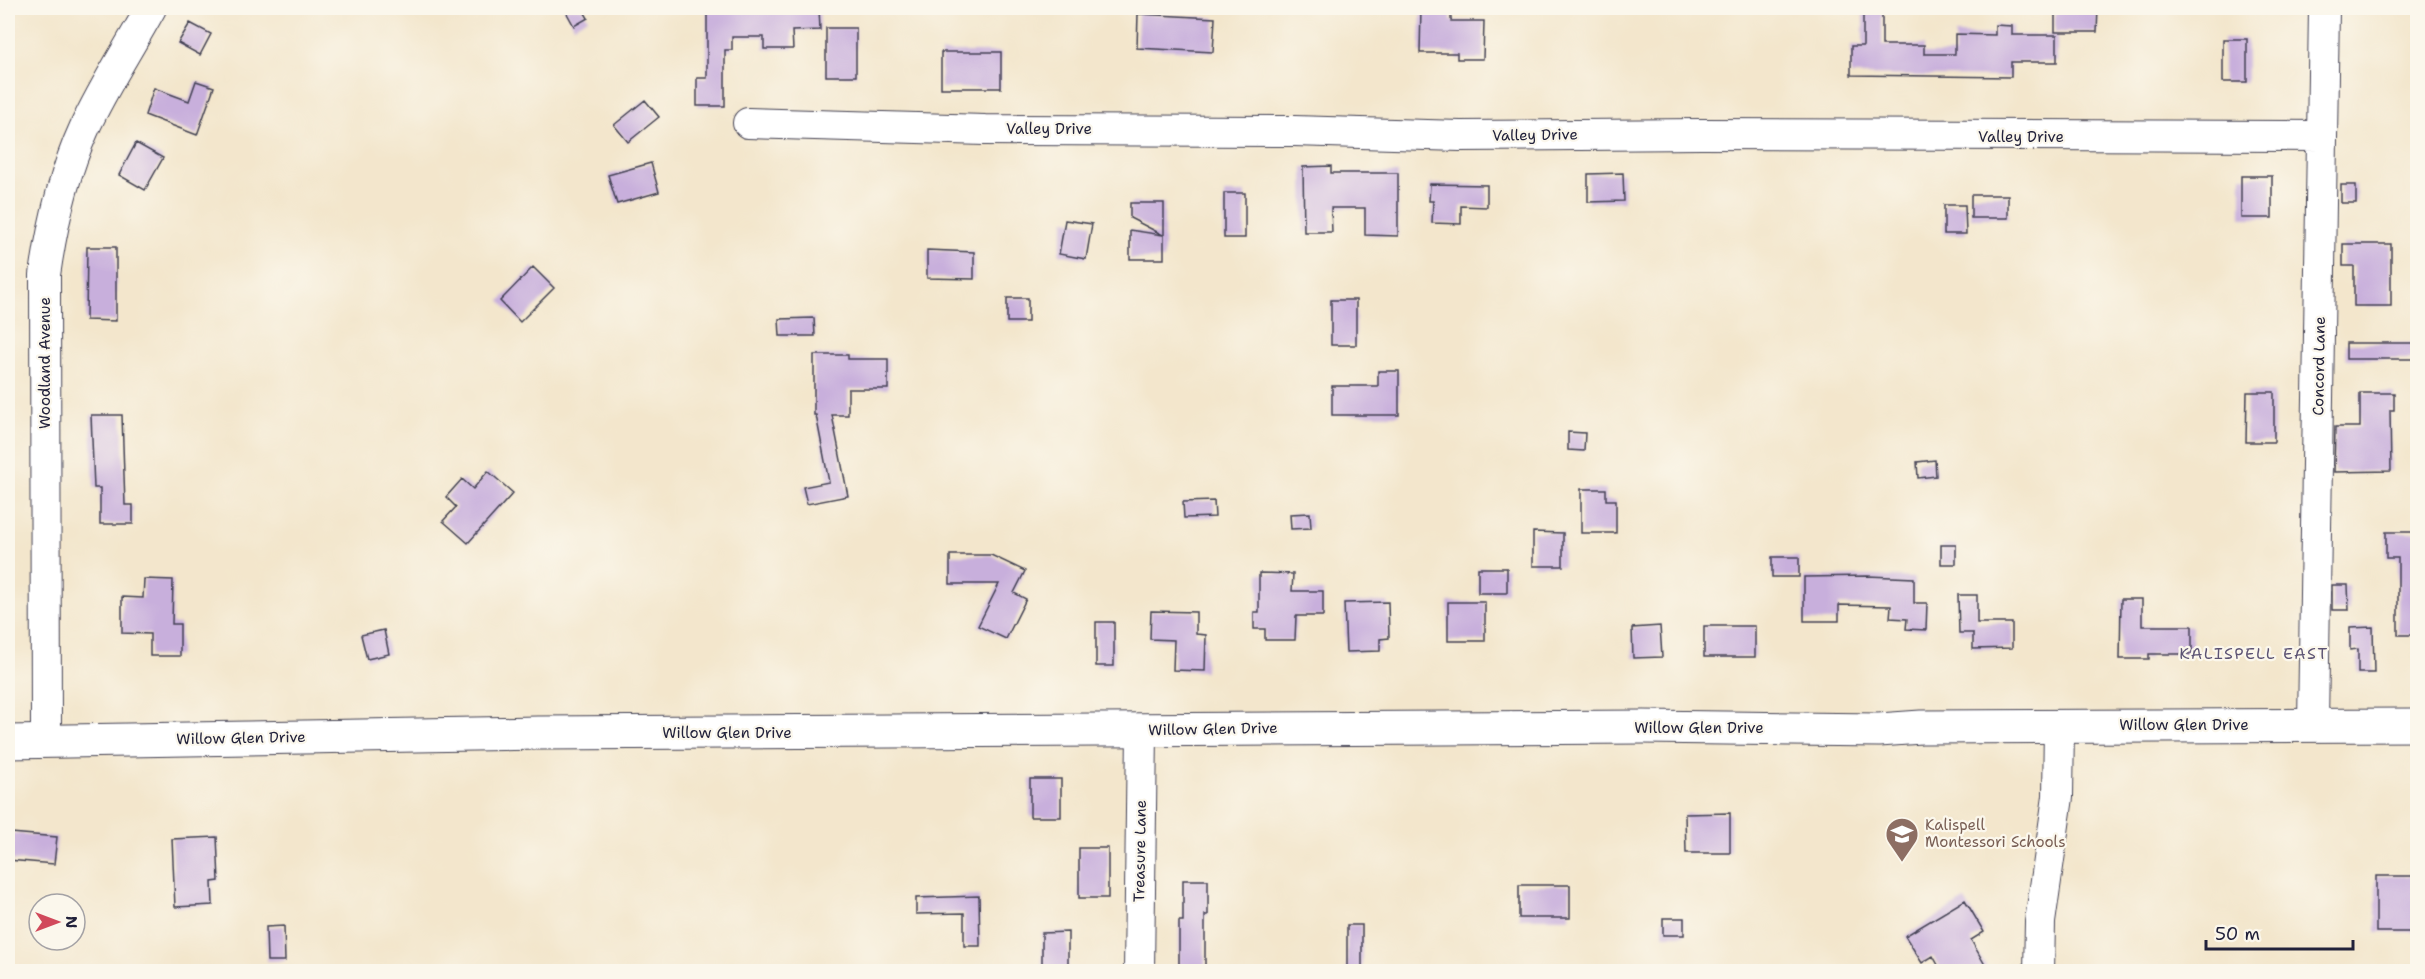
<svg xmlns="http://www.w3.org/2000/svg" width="2425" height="979" viewBox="0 0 2425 979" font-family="'Shantell Sans',sans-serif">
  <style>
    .building { fill: #c8afdc }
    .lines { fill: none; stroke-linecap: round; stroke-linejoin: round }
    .minor-casing { stroke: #413f51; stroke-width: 32 }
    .major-casing { stroke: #413f51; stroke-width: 35 }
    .minor { stroke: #fff; stroke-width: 30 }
    .major { stroke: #fff; stroke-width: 33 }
    .labels { text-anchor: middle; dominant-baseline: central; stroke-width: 4.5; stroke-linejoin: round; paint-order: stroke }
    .street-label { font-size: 15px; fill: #22223b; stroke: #fbf7ec }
    .education-label { font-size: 15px; fill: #785e54; stroke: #fbf7ec; text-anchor: start }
    .neighbourhood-label { font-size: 16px; letter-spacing: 1.5px; fill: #5c5373; stroke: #fbf7ec }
  </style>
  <rect width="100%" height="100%" fill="#fbf7ec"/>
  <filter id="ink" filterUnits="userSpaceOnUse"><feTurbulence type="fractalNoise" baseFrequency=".0167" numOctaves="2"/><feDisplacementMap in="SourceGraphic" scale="12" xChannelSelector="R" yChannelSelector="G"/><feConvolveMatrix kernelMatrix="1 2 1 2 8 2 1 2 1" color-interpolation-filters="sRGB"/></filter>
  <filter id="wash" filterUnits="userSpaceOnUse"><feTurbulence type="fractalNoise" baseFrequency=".008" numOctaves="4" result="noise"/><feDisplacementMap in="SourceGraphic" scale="24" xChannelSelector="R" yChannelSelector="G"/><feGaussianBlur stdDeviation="1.35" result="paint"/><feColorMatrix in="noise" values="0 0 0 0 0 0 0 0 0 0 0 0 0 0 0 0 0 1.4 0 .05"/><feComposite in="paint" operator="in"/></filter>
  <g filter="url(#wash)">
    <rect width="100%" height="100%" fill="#f3e6cc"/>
    <g id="blocks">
      <path class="building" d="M 564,8 L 582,8 L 588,18 L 574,26 Z
        M 707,8 L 750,8 L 750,12 L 804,11 L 804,8 L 819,8 L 820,30 L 792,31 L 793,49 L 764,49 L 764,37 L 732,37 L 732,50 L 725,50 L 725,106 L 697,106 L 697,78 L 707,78 Z
        M 1421,8 L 1451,8 L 1451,21 L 1484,21 L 1483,59 L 1457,59 L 1457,53 L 1420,53 Z
        M 1863,8 L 1882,8 L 1882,45 L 1924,45 L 1924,54 L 1955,54 L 1955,34 L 1995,35 L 1995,25 L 2012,26 L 2012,35 L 2057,35 L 2057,62 L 2011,62 L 2011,77 L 1851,75 L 1851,46 L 1863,46 Z
        M 2055,8 L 2098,8 L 2097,32 L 2055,32 Z
        M 1138,14 L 1215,18 L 1213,52 L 1137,48 Z
        M 190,23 L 211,34 L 200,55 L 178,43 Z
        M 826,28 L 856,28 L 856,76 L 826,76 Z
        M 2223,39 L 2247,39 L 2247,82 L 2223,82 Z
        M 941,52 L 1001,52 L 1001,88 L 941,88 Z
        M 196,81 L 214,87 L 197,135 L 145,115 L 154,88 L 189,101 Z
        M 645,100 L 659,117 L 628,142 L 614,125 Z
        M 136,143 L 163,158 L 145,190 L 119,175 Z
        M 651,163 L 659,192 L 617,204 L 608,175 Z
        M 1331,166 L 1331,173 L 1398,173 L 1398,236 L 1365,235 L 1365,208 L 1331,208 L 1332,232 L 1304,232 L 1303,167 Z
        M 1623,173 L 1624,201 L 1588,202 L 1588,174 Z
        M 2241,176 L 2272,176 L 2272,218 L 2241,218 Z
        M 1430,184 L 1487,185 L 1487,207 L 1461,206 L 1461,224 L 1432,223 L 1433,201 L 1429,201 Z
        M 2341,185 L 2356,185 L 2356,203 L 2341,203 Z
        M 1224,193 L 1245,193 L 1245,238 L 1224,238 Z
        M 1971,195 L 2008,195 L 2008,218 L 1971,218 Z
        M 1130,203 L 1164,203 L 1164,259 L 1130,259 L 1130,230 L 1163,235 L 1130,218 Z
        M 1944,205 L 1965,205 L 1966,234 L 1944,234 Z
        M 1065,220 L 1092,224 L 1086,259 L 1059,254 Z
        M 2343,244 L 2391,244 L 2391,306 L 2354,306 L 2354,266 L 2343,266 Z
        M 87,247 L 116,247 L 116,321 L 86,320 Z
        M 927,250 L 974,252 L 974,279 L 927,278 Z
        M 533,267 L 554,288 L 520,322 L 500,301 Z
        M 1007,298 L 1028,298 L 1028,322 L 1007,322 Z
        M 1331,300 L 1356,300 L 1356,345 L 1331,345 Z
        M 814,318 L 815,336 L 780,336 L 779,319 Z
        M 2346,343 L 2418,343 L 2418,359 L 2346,359 Z
        M 814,355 L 848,355 L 848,359 L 888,359 L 888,389 L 848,389 L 848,415 L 832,415 L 848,496 L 807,504 L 803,487 L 829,482 L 816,415 L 814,415 Z
        M 1378,371 L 1399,371 L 1399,415 L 1332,415 L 1332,386 L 1378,386 Z
        M 2247,392 L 2274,392 L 2274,442 L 2246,442 Z
        M 2360,393 L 2394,393 L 2394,410 L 2390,410 L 2391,471 L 2334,472 L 2335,427 L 2360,427 Z
        M 91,415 L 122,415 L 125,505 L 133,505 L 133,524 L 100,524 L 100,488 L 94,488 Z
        M 1568,432 L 1585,433 L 1584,451 L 1568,450 Z
        M 1935,460 L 1936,476 L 1918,478 L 1917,462 Z
        M 488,471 L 513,493 L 468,543 L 443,521 L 456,507 L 446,497 L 462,479 L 473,489 Z
        M 1581,489 L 1606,489 L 1606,500 L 1616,500 L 1616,533 L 1581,533 Z
        M 1214,501 L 1215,517 L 1184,518 L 1183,502 Z
        M 1310,513 L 1311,528 L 1291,529 L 1290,514 Z
        M 1533,532 L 1563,533 L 1563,566 L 1533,566 Z
        M 2386,532 L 2418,532 L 2418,635 L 2398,635 L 2398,558 L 2386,558 Z
        M 1941,545 L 1956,545 L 1956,564 L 1941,564 Z
        M 950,555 L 991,555 L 1025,571 L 1014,593 L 1026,599 L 1006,639 L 978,626 L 999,584 L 950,584 Z
        M 1772,557 L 1799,557 L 1799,577 L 1772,577 Z
        M 1478,568 L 1507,568 L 1507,593 L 1478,593 Z
        M 1259,573 L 1293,574 L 1292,591 L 1323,591 L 1323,616 L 1296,616 L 1295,640 L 1265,640 L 1265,629 L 1254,629 L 1254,612 L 1259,612 Z
        M 1868,576 L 1914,578 L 1914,603 L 1927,603 L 1926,630 L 1906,629 L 1907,619 L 1890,618 L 1891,606 L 1839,605 L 1839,621 L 1804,621 L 1804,577 Z
        M 144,579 L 173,580 L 172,624 L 180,624 L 180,656 L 150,656 L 150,634 L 122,633 L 122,597 L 143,598 Z
        M 2332,585 L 2348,585 L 2349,610 L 2332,610 Z
        M 1958,595 L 1977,595 L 1977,623 L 2012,623 L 2012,648 L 1973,649 L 1973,633 L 1959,633 Z
        M 2121,599 L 2142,599 L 2142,626 L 2192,626 L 2192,654 L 2149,654 L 2149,659 L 2120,659 Z
        M 1388,602 L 1389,638 L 1380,639 L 1380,651 L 1346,652 L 1344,603 Z
        M 1448,602 L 1485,602 L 1485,641 L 1448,641 Z
        M 1151,611 L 1196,612 L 1196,634 L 1206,635 L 1205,671 L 1173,670 L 1174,640 L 1150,639 Z
        M 1096,622 L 1114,622 L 1114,666 L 1096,666 Z
        M 1660,626 L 1662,657 L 1633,658 L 1632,628 Z
        M 1704,626 L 1755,626 L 1755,657 L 1704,657 Z
        M 2373,627 L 2374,673 L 2358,673 L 2358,649 L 2350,650 L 2350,628 Z
        M 384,630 L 389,654 L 367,659 L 361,635 Z
        M 1030,779 L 1061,779 L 1061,817 L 1030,817 Z
        M 1730,813 L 1730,853 L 1686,853 L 1685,814 Z
        M 11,833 L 57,837 L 54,864 L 8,860 Z
        M 217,837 L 219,881 L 212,882 L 213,905 L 175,907 L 172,839 Z
        M 1079,848 L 1108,848 L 1108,898 L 1079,898 Z
        M 2376,876 L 2418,876 L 2418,932 L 2376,932 Z
        M 1183,880 L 1208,880 L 1208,915 L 1205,915 L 1205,972 L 1179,972 L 1179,921 L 1183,921 Z
        M 1519,885 L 1570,885 L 1570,918 L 1519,918 Z
        M 979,896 L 980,946 L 964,946 L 964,913 L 916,914 L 916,898 Z
        M 1965,900 L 1984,932 L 1971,940 L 1989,972 L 1942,972 L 1933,956 L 1922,963 L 1905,936 Z
        M 1663,918 L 1684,918 L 1684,935 L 1663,935 Z
        M 1347,925 L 1362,925 L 1362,972 L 1347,972 Z
        M 284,926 L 285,961 L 267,961 L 266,927 Z
        M 1068,932 L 1068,972 L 1042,972 L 1042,933 Z"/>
    </g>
  </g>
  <g filter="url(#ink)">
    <use href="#blocks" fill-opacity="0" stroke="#413f51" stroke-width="1.5"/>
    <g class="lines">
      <g class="minor-casing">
        <path id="minor" d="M 748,123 L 985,130 L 1294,131 L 1460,136 L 1701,134 L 2322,136
          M 2313,724 L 2324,8
          M 46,741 L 45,275 C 52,226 63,175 84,129 C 103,87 129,48 151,8
          M 1139,972 L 1142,730
          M 2039,972 L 2040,922 L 2058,797 L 2059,726"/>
      </g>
      <g class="major-casing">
        <path id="major" d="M 8,742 L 538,733 L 1643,727 L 1879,730 L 1921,727 L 2418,725"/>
      </g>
      <use href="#minor" class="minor"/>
      <use href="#major" class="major"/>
    </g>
  </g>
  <defs>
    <g id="school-pin" transform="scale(1.725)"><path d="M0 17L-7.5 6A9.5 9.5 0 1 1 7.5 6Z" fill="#8d6e63" stroke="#fbf7ec"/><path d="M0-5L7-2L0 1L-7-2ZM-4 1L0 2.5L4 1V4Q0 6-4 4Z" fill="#fff"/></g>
  </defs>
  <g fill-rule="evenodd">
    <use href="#school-pin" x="1902" y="834"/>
  </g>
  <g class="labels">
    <g class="street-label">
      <text x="1049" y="129">Valley Drive</text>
      <text transform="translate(1535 135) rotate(-1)">Valley Drive</text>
      <text x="2021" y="137">Valley Drive</text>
      <text transform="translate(45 363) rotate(-90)">Woodland Avenue</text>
      <text transform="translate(2319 366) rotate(-89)">Concord Lane</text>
      <text x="2184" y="725">Willow Glen Drive</text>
      <text x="1699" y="728">Willow Glen Drive</text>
      <text transform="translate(1213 729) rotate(-1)">Willow Glen Drive</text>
      <text x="727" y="733">Willow Glen Drive</text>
      <text transform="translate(241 738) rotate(-1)">Willow Glen Drive</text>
      <text transform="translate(1140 851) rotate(-89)">Treasure Lane</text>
    </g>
    <g class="education-label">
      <text x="1925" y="825">Kalispell<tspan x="1925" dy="17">Montessori Schools</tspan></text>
    </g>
    <g class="neighbourhood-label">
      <text x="2254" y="653">KALISPELL EAST</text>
    </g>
  </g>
  <rect width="2425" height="979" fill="none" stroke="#fbf7ec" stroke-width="30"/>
  <g transform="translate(57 922) rotate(90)"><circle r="28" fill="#fbf7ec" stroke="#a4a2a5" stroke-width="1.5"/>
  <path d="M0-4.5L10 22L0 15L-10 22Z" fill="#d1495b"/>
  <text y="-9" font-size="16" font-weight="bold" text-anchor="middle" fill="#22223b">N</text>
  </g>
  <path d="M2206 940v9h147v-9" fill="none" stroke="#22223b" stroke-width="3"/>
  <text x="2215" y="940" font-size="18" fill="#22223b" stroke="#fbf7ec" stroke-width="4.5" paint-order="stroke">50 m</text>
</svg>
